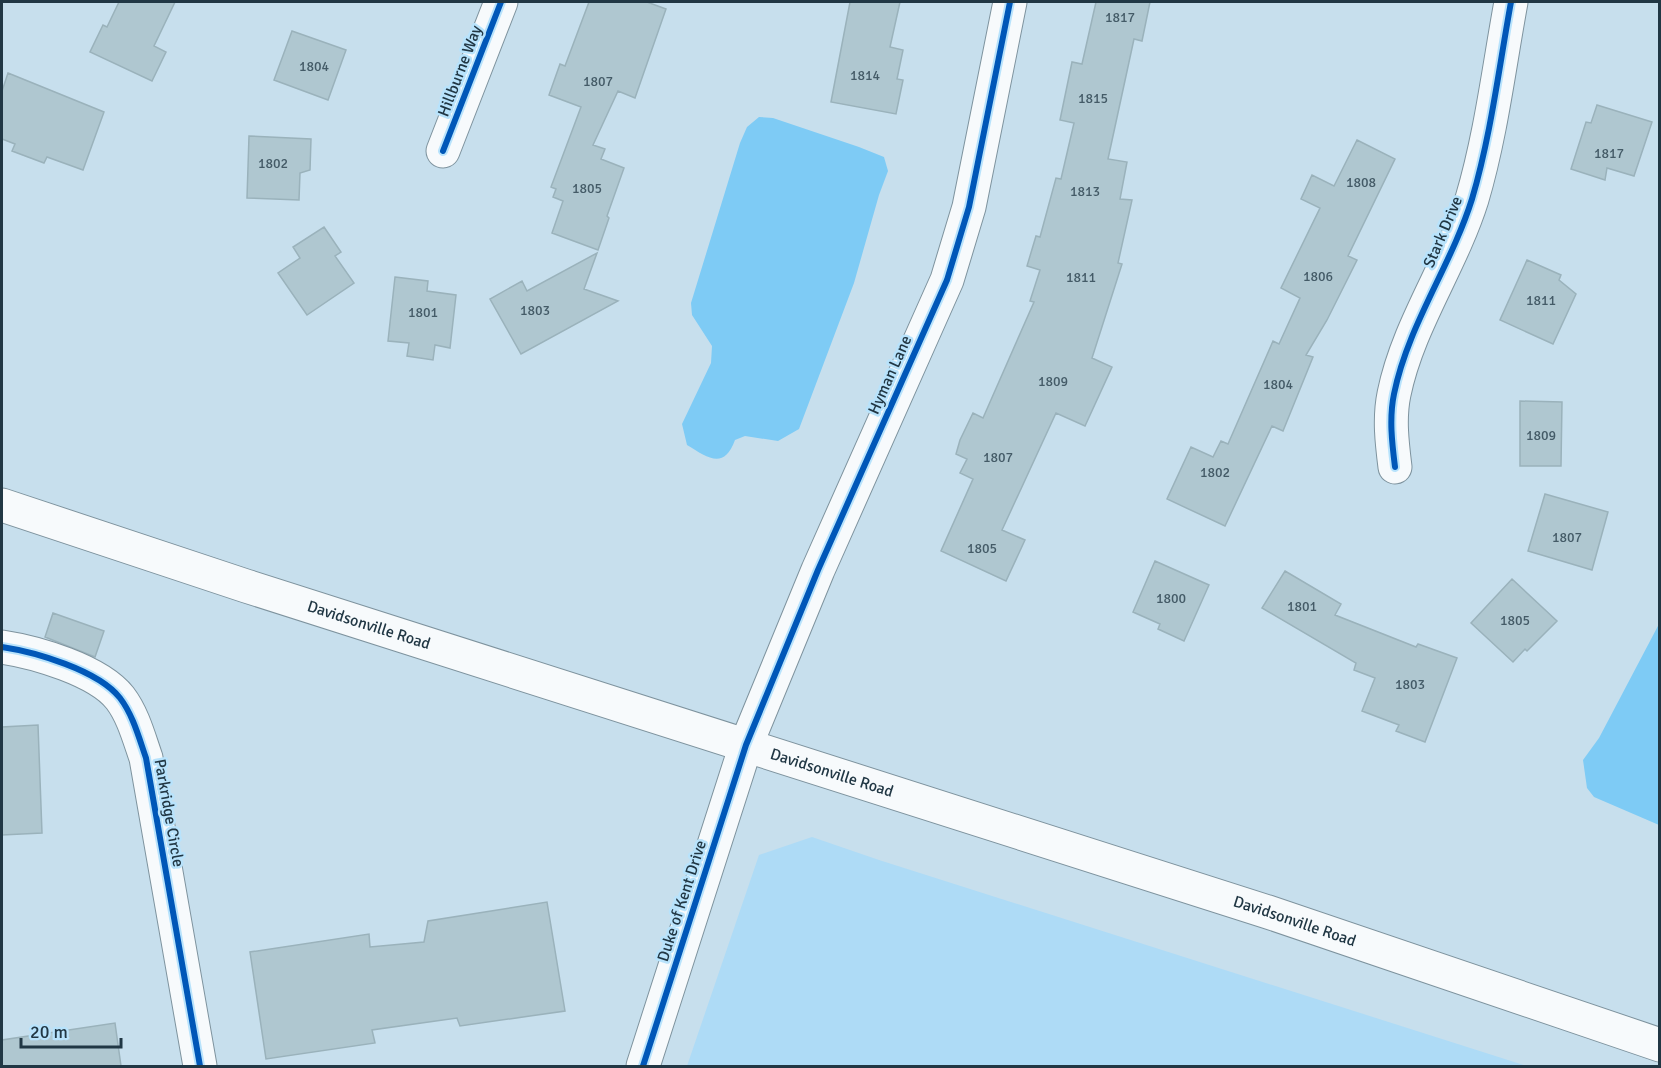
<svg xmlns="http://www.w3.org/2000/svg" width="1661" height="1068" viewBox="0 0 1661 1068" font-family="Signika,sans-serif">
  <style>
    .built { fill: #aedbf6 }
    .water { fill: #7ecbf5 }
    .building { fill: #afc7d0; stroke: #9ab2bb; stroke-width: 1.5 }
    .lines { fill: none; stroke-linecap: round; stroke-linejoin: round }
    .minor-casing { stroke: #7e939e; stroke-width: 35 }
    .major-casing { stroke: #7e939e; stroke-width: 35 }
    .minor { stroke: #f7fafc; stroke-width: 33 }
    .major { stroke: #f7fafc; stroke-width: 33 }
    .cycleway-casing { stroke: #b8e3fc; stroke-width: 10 }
    .cycleway { stroke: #0057b8; stroke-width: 6 }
    .labels { text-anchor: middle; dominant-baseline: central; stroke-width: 5; stroke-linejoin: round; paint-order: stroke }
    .number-label { font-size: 14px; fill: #445b67 }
    .street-label { font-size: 16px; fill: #213744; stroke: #b8e3fc }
  </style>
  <rect width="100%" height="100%" fill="#c7dfed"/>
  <path class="built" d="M 812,837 L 879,860 L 1527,1066 L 687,1066 L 759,855 Z"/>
  <path class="water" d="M 759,117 L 773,118 L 859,147 L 884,157 L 888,171 L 879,195 L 854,283 L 799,429 L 778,441 L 745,436 L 735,440 C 724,470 708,458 687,445 L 682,424 L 711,363 L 712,346 L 692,315 L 691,303 L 740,143 L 747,127 Z
    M 1659,624 L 1659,825 L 1594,797 L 1587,788 L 1583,760 L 1599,738 Z"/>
  <path class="building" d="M 119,2 L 175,2 L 154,46 L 166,52 L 152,81 L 90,52 L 103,25 L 107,27 Z
    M 589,2 L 647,2 L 666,9 L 635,98 L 618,91 L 593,145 L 605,149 L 601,159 L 624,168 L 607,216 L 609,218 L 598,250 L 552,233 L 563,201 L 553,197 L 556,189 L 551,187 L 581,107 L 549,95 L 560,64 L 565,66 Z
    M 850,2 L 900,2 L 890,47 L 903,50 L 897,79 L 903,80 L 896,114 L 831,102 Z
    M 1096,2 L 1150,2 L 1142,41 L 1134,39 L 1108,159 L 1127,162 L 1120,199 L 1132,200 L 1118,263 L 1122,264 L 1092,358 L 1112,367 L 1085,426 L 1056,413 L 1002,530 L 1025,540 L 1006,581 L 941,551 L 973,479 L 960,473 L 967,459 L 956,454 L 960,440 L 973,413 L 983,418 L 1034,302 L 1030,301 L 1040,270 L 1027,266 L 1036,236 L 1040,237 L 1056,178 L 1061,179 L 1074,123 L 1060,120 L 1072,62 L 1082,64 Z
    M 292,31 L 346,50 L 328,100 L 274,80 Z
    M 8,73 L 104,112 L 83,170 L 47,157 L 44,163 L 12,151 L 15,144 L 2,139 L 2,91 Z
    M 1597,105 L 1652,122 L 1634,176 L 1607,168 L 1605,180 L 1571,169 L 1586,122 L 1591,123 Z
    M 249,136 L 311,139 L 310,170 L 300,173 L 299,200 L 247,198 Z
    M 1357,140 L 1395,159 L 1348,256 L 1357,260 L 1327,320 L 1306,355 L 1313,357 L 1283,431 L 1272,426 L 1225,526 L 1167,499 L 1191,447 L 1213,457 L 1221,441 L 1228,444 L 1273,341 L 1279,344 L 1300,298 L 1281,288 L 1320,208 L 1301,199 L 1312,175 L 1334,186 Z
    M 324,227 L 341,252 L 335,256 L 354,283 L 307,315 L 278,273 L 300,258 L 293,247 Z
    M 597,253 L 584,289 L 618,301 L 521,354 L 490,299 L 522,281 L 527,291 Z
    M 1527,260 L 1561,275 L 1559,280 L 1576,294 L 1553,344 L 1500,320 Z
    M 395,277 L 428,281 L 427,291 L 456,295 L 450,348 L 435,345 L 433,360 L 407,356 L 409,343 L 388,341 Z
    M 1520,401 L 1562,402 L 1561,466 L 1520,466 Z
    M 1545,494 L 1608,512 L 1592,570 L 1528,551 Z
    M 1155,561 L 1209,585 L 1184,641 L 1158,629 L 1160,624 L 1133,612 Z
    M 1285,571 L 1341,604 L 1335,615 L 1416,647 L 1418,644 L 1457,658 L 1425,742 L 1396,731 L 1399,725 L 1362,711 L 1375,678 L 1354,670 L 1356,663 L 1262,608 Z
    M 1512,579 L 1557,621 L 1527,651 L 1525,649 L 1513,662 L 1471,623 Z
    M 53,613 L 104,631 L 95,657 L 45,637 Z
    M 38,725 L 42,833 L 2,835 L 2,727 Z
    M 547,902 L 565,1011 L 460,1026 L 457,1018 L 372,1030 L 375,1043 L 266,1059 L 250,952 L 369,934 L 370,947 L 424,942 L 428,921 Z
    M 115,1023 L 121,1066 L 2,1066 L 2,1040 Z"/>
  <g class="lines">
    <g class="minor-casing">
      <path id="minor" d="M 443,151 L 501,2
        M 1395,467 C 1392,443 1389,418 1394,394 C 1408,325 1451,266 1472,199 C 1491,135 1499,67 1511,2
        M 2,647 C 35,652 98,670 120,698 C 133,715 139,738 146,758 L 200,1066
        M 643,1066 L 746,745 L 818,570 L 947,280 L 969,207 L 1010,2"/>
    </g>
    <g class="major-casing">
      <g id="major">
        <path id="s1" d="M 2,505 L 246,586 L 1268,912 L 1660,1045"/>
      </g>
    </g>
    <use href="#minor" class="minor"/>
    <use href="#major" class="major"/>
    <g class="cycleway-casing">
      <path id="cycleway" d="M 443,151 L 501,2
        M 1395,467 C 1392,443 1389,418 1394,394 C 1408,325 1451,266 1472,199 C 1491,135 1499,67 1511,2
        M 2,647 C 35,652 98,670 120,698 C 133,715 139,738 146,758 L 200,1066
        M 643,1066 L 746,745 L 818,570 L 947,280 L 969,207 L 1010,2"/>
    </g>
    <use href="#cycleway" class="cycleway"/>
  </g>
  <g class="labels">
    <g class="number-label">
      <text x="1120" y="17">1817</text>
      <text x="314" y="66">1804</text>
      <text x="865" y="75">1814</text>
      <text x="598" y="81">1807</text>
      <text x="1093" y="98">1815</text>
      <text x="1609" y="153">1817</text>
      <text x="273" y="163">1802</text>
      <text x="1361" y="182">1808</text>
      <text x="587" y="188">1805</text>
      <text x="1085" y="191">1813</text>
      <text x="1318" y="276">1806</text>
      <text x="1081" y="277">1811</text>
      <text x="1541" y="300">1811</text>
      <text x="535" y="310">1803</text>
      <text x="423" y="312">1801</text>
      <text x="1053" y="381">1809</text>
      <text x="1278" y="384">1804</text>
      <text x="1541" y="435">1809</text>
      <text x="998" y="457">1807</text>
      <text x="1215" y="472">1802</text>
      <text x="1567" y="537">1807</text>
      <text x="982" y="548">1805</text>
      <text x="1171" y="598">1800</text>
      <text x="1302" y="606">1801</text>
      <text x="1515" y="620">1805</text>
      <text x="1410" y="684">1803</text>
    </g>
    <g class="street-label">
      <text transform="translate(460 71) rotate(-69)">Hillburne Way</text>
      <text transform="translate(1443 232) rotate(-67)">Stark Drive</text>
      <text transform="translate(890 375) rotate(-66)">Hyman Lane</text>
      <text stroke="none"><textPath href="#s1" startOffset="386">Davidsonville Road</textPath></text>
      <text stroke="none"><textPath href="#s1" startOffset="872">Davidsonville Road</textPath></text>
      <text transform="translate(169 813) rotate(80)">Parkridge Circle</text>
      <text transform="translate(682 901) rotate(-72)">Duke of Kent Drive</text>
      <text stroke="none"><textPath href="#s1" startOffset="1358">Davidsonville Road</textPath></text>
    </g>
  </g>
  <rect width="1661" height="1068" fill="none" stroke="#213744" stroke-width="6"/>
  <path d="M21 1038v9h100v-9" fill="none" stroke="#213744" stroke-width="3"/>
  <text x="30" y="1038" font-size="18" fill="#213744" stroke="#b8e3fc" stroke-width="4.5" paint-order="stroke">20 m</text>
</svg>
